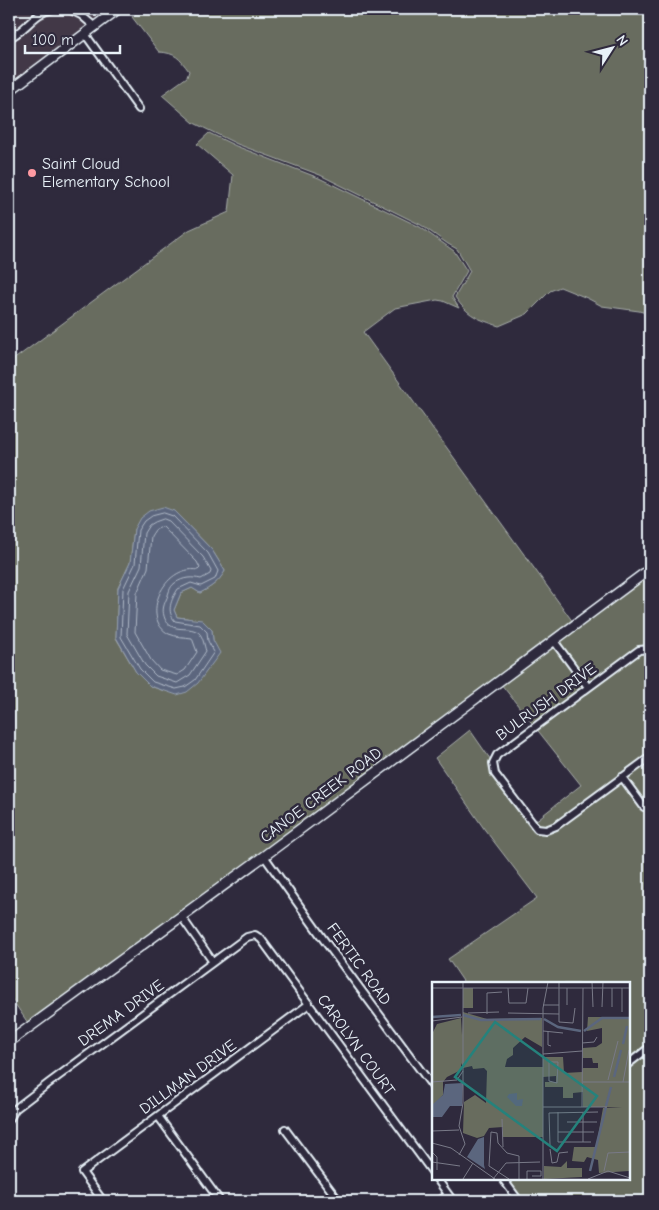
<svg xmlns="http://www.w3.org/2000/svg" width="659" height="1210" viewBox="0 0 659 1210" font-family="'Comic Neue',sans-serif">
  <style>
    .built { fill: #423846 }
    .green { fill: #686c5e; stroke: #a8aeab; fill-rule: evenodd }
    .water { fill: #5b667e; stroke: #939eaf }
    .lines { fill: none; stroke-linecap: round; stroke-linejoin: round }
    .shore { stroke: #b0b9c7; stroke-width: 1 }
    .street-casing { stroke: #e8f1f8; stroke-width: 10 }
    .secondary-casing { stroke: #e8f1f8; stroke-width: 12 }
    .street { stroke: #2f2a3d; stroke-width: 6 }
    .secondary { stroke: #2f2a3d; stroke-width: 9 }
    .poi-dot { fill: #ff9aa2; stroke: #2f2a3d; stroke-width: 2 }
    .labels { text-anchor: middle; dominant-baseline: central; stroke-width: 5; stroke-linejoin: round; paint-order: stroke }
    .poi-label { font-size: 16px; fill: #e8f1f8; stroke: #2f2a3d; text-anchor: start }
    .street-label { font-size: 16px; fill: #e8f1f8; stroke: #2f2a3d }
    .inset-river { fill: none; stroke: #5b667e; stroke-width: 2.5 }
    .inset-road { fill: none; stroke: #797a88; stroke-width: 1 }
    .view { fill: #25827c; fill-opacity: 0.15; stroke: #25827c; stroke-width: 2.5 }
    .inset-edge { fill: none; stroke: #e8f1f8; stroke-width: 2.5 }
  </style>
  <rect width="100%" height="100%" fill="#2f2a3d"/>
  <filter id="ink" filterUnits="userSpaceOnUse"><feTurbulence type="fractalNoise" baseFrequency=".02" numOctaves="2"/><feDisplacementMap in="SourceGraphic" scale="10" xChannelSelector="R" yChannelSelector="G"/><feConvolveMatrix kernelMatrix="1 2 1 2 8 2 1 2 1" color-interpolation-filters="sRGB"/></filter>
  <g filter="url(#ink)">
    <path class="built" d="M 9,9 L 90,9 L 93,11 L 97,9 L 113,9 L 9,86 Z"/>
    <path class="green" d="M 143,9 L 650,9 L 650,314 L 639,311 L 602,306 L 587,298 L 560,287 L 550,291 L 527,314 L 499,326 C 478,319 468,316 455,297 L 470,271 L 457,249 L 448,244 L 421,225 L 320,175 L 237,144 L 194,123 L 162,95 L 187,77 L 189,71 C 179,58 176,53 159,52 L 132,17 Z
      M 209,133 L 236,146 L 319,178 L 420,227 L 454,251 L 467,271 L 452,297 L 459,308 L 443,301 L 437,300 L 395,308 L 363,332 L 573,622 L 262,853 L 28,1023 L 9,995 L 9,363 L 189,230 L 229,212 L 233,175 L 197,144 ZM 174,511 L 212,550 L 225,571 C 218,583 211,587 200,593 L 192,588 L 181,593 L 174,610 L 177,617 L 187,618 L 212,630 L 213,640 L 164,691 L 150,686 L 136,672 L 116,638 L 118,588 L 130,563 L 134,529 Z
      M 650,574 L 650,1056 L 647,1052 L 628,1065 L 628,984 L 465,984 L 448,959 L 537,898 L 485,830 L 435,758 L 470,730 L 534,822 L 581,785 L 501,684 Z
      M 646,1055 L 650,1061 L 650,1201 L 522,1201 L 505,1179 L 628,1179 L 628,1068 Z"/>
    <path class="water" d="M 163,507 L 174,511 L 212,550 L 225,571 C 218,583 211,587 200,593 L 192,588 L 181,593 L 174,610 L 177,617 L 202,620 L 212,630 L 213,640 L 220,653 L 198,683 L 187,692 L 177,695 L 150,686 L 136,672 L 116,637 L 118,588 L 130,563 L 134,529 L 140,518 L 149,511 Z"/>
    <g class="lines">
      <path class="shore" d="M 163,513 L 172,516 L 208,553 L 218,571 L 215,579 L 201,586 L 191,583 L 178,589 C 171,600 166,611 175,621 L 200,625 L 207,632 L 208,641 L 214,652 L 195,680 L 185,687 L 176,689 L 153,682 L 140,669 L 121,637 L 123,589 L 135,564 L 138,530 L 144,521 L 151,516 Z
        M 163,519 L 168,521 L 203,557 L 211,571 L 210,574 L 201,579 C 192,577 184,577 175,583 C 169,587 169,594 166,600 C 163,607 162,611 165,619 C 172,633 185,626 196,631 C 203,633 204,646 206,651 L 190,675 L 177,683 L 156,676 L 145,665 L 127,634 L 129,591 L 141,566 L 144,533 L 149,525 L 154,522 Z
        M 163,527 L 197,562 L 200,568 L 198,570 C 163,564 140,619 169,634 C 176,637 185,637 192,638 L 197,652 L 185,670 L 177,675 L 160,670 L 151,660 L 135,632 L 137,593 L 148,568 L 151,536 L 155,530 Z"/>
      <g class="street-casing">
        <path id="street" d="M 69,9 L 81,15 L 95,27
          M 85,34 L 139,109
          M 9,38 C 26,31 34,12 53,9
          M 554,641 L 588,687
          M 650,649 L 639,650 L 497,755 L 493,763 L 495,774 L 537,829 L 546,830 L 556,826 L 650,757
          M 622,777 L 644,807
          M 264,856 L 324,940 L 433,1087
          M 181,916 L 213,962
          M 628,1064 L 650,1047
          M 158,1116 L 220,1201
          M 9,1120 L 15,1109 L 49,1083 L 247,937 L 255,935 L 261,939 L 433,1173
          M 285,1129 L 339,1201
          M 437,1179 L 453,1201
          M 503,1179 L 519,1201
          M 103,1201 L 82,1172 L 309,1004
          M 439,1201 L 448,1195"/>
      </g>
      <g class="secondary-casing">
        <path id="secondary" d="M 9,91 L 118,9
          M 9,1042 L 264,856 L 650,569"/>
      </g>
      <use href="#street" class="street"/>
      <use href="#secondary" class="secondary"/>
    </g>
  </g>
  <circle class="poi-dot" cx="32" cy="173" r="5"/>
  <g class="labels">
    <g class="poi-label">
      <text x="42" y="164">Saint Cloud<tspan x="42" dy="18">Elementary School</tspan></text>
    </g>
    <g class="street-label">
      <text transform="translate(546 702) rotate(-36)">BULRUSH DRIVE</text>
      <text transform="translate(321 795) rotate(-37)">CANOE CREEK ROAD</text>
      <text transform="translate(359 964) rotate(54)">FERTIC ROAD</text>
      <text transform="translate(121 1013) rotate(-36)">DREMA DRIVE</text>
      <text transform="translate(356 1045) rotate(54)">CAROLYN COURT</text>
      <text transform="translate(188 1077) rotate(-36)">DILLMAN DRIVE</text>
    </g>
  </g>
  <g transform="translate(432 982)">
    <rect width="198" height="198" fill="#2f2a3d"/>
    <path d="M 31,6 L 41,6 L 41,26 L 31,26 ZM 31,30 L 55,37 L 110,36 L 110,65 L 93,55 L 81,66 L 81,73 L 75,77 L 73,85 L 111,85 L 111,75 L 131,75 L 132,91 L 150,90 L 151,86 L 166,86 L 166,81 L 161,81 L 160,76 L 151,76 L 151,66 L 164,65 L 170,61 L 170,46 L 155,49 L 156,35 L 197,35 L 197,189 L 167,191 L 166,178 L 155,175 L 152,180 L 140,179 L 142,165 L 164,165 L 171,126 L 190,125 L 151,125 L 151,110 L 141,111 L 141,116 L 131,116 L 131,105 L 113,105 L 113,100 L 124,100 L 124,94 L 111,95 L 111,155 L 71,155 L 71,145 L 57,146 L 52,154 L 45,156 L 31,151 L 32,120 L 43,113 L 54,121 L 55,89 L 52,86 L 41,87 L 40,84 L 31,86 L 29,81 L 29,88 L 15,95 L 11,100 L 11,113 L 0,126 L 0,52 L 5,42 L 29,36 L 30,53 ZM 135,179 L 135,186 L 150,186 L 150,195 L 112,197 L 112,184 L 129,185 Z" fill="#686c5e"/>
    <path d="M 31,101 L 30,124 L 18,124 L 10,135 L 0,135 L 1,122 L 11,113 L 13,102 ZM 85,111 L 85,118 L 91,117 L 90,124 L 84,124 L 75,115 L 77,112 ZM 52,155 L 52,183 L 53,187 L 35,175 L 46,157 Z" fill="#5b667e"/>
    <path class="inset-river" d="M 31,33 L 49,38 L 109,37M 0,35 L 29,33M 112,37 L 126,45 L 149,49M 152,49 L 170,36 L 198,36M 191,62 L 195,44M 182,95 L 189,68M 174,124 L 179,105M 158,189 L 174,125"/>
    <path class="inset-road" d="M 127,0 L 127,40 L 141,41 L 143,26M 160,0 L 161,25M 0,6 L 198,6M 76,6 L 77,21 L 94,21 L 96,6M 190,6 L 190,30M 111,23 L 127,23M 135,23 L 135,6M 170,25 L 171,0M 180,25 L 180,6M 36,31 L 67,30M 76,31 L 127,32M 55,32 L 55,11 L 70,10M 0,39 L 30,35M 111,49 L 131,51M 116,49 L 116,63 L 119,64M 150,61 L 162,60 L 165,55M 111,72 L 150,69M 117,80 L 126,80 L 125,101 L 117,99 ZM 176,98 L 186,59M 0,100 L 25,98 L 31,89M 151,100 L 198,100M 191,100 L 197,68M 111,125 L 175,125M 150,125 L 151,6M 126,130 L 126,160 L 159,160M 151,131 L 151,160M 70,137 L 71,165M 135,140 L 165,140M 0,149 L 27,148M 126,150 L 162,150M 0,161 L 19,166 L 63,197M 118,163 L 117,131 L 166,130M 118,167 L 120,181 L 125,180 L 127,171 L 136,170M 0,170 L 5,175 L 5,188M 27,173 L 33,162 L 27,144 L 31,121 L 31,0M 0,180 L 28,184M 172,189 L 176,171 L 198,170M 31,197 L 41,181M 61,197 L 74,181 L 108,180M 77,197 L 57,184 L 59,150 L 65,151 L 66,161 L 75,171 L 87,174 L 87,197M 95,197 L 95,189 L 109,189 L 109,194 L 100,194M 111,197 L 111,26 L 116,0M 156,197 L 176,189 L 198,196"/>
    <path class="view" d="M 63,40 L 165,114 L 125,169 L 23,95 Z"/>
    <rect width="198" height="198" class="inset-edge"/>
  </g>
  <rect width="659" height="1210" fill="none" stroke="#2f2a3d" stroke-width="30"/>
  <rect x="15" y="15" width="629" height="1180" fill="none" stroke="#e8f1f8" stroke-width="2" filter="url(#ink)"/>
  <g transform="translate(612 48) rotate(54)" stroke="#2f2a3d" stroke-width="4" paint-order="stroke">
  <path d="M0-4L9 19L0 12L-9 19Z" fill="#e8f1f8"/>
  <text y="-8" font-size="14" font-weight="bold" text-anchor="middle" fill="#e8f1f8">N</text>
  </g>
  <path d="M25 45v8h95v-8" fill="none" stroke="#e8f1f8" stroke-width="2.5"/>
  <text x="32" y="45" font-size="15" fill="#e8f1f8" stroke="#2f2a3d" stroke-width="4" paint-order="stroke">100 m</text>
</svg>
